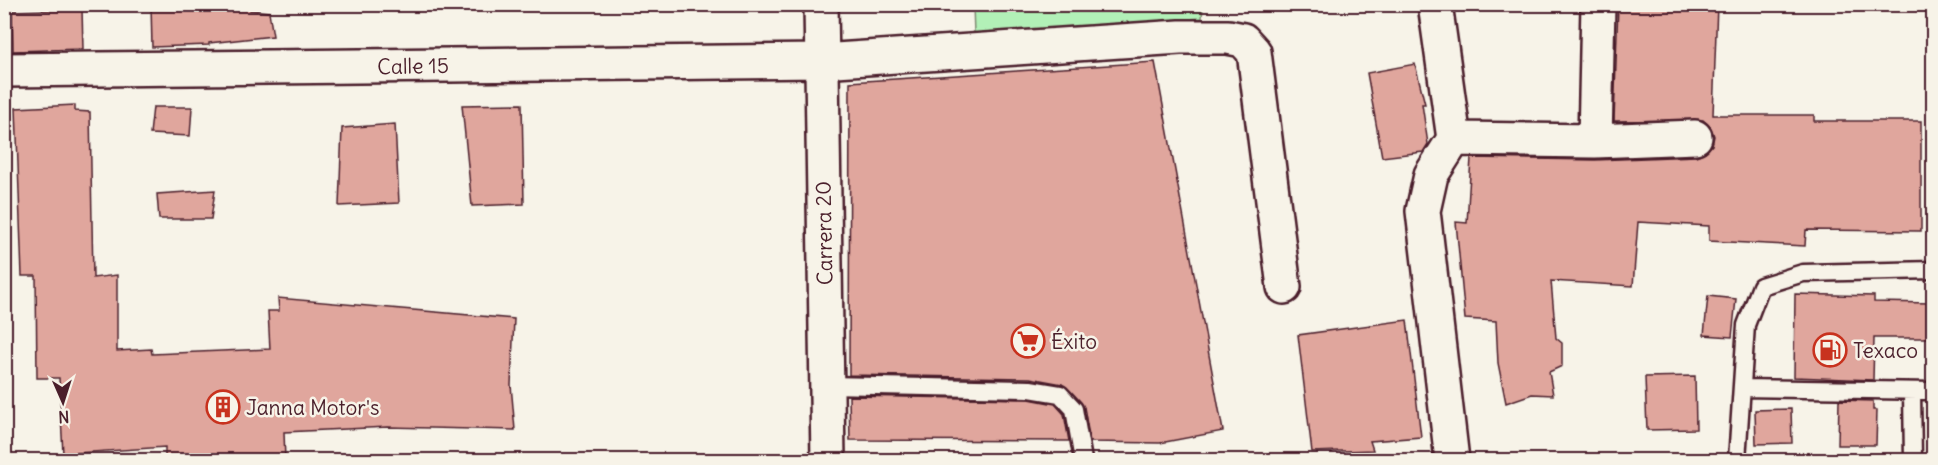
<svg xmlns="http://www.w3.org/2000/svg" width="1938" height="465" viewBox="0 0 1938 465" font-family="Delius,sans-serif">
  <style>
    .green { fill: #b2f0b7; stroke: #7e8871; stroke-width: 1.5 }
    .building { fill: #e0a69d; stroke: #4a1f2b; stroke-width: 1.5 }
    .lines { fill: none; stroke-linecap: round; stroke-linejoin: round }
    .lane-casing { stroke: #4a1f2b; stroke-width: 21 }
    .street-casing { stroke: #4a1f2b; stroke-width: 38 }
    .lane { stroke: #f7f3e8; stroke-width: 16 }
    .street { stroke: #f7f3e8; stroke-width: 33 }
    .labels { text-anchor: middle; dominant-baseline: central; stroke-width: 5; stroke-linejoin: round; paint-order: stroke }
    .street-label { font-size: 21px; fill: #4a1f2b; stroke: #f7f3e8 }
    .poi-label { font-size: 21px; fill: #4a1f2b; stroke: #f7f3e8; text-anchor: start }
  </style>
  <rect width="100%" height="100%" fill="#f7f3e8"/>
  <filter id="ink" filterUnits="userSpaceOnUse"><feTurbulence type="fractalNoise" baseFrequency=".0167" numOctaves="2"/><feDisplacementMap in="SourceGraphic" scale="12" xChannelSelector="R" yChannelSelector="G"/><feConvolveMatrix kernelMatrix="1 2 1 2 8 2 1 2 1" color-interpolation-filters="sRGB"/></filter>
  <g filter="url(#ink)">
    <path class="green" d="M 973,5 L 1203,5 L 1202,18 L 974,34 Z"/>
    <path class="building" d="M 151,4 L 250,4 L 250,10 L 269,12 L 273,36 L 209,43 L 209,45 L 152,47 Z
      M 1618,4 L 1717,4 L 1713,115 L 1814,115 L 1814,121 L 1921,121 L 1921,231 L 1806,230 L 1805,246 L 1709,241 L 1709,226 L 1638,222 L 1633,286 L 1551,281 L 1556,338 L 1562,343 L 1562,366 L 1549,372 L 1553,395 L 1532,394 L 1506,403 L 1498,363 L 1496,321 L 1465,319 L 1456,222 L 1467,223 L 1471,158 L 1595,160 L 1696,156 L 1705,152 L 1712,145 L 1714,136 L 1711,128 L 1703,120 L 1614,121 Z
      M 82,9 L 83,49 L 13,51 L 12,11 Z
      M 1155,62 L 1223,431 L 1160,443 L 1090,442 L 1084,407 L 1062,384 L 1030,378 L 849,375 L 850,82 Z
      M 1415,64 L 1425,104 L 1422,104 L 1428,144 L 1423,152 L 1382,157 L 1367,73 Z
      M 522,104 L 524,204 L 472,206 L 462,105 Z
      M 75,105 L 75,111 L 90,112 L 93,278 L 117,275 L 117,351 L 151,349 L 152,354 L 270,349 L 268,311 L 279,311 L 278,298 L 514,319 L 511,385 L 515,430 L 388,427 L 284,432 L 285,460 L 165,460 L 165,447 L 63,454 L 59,378 L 37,378 L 36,276 L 22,276 L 16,108 Z
      M 153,107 L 192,107 L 190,136 L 150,134 Z
      M 395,124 L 399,203 L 339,206 L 342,128 Z
      M 215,190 L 211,219 L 159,219 L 157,194 Z
      M 1795,294 L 1874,296 L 1874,302 L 1932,303 L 1932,338 L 1874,338 L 1873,380 L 1794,377 Z
      M 1708,296 L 1736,299 L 1732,337 L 1704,335 Z
      M 1407,320 L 1421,437 L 1370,441 L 1373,450 L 1312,452 L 1298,335 Z
      M 1695,376 L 1696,429 L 1647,430 L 1645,377 Z
      M 849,396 L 1029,399 L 1055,404 L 1064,414 L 1069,441 L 850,440 Z
      M 1839,400 L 1873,401 L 1873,410 L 1877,410 L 1876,445 L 1838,445 Z
      M 1791,409 L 1792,443 L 1756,444 L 1755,410 Z"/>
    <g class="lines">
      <g class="lane-casing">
        <path id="lane" d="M 827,385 L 1030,389 L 1060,394 L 1074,409 L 1083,460
          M 1742,388 L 1934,391
          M 1912,391 L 1913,460
          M 1737,460 L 1746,325 L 1761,286 L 1803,273 L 1934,270"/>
      </g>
      <g class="street-casing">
        <path id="street" d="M 821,4 L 828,460
          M 1435,4 L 1454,139 L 1431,175 L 1423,211 L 1452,460
          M 4,70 L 821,61 L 1180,37 L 1228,37 L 1243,40 L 1254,52 L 1284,287
          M 1454,139 L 1595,141 L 1695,137
          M 1595,141 L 1598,4"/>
      </g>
      <use href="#lane" class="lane"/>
      <use href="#street" class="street"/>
    </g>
  </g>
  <defs>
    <g id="supermarket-ring" transform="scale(1.725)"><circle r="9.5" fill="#f7f3e8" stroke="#c8321e" stroke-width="1.5"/><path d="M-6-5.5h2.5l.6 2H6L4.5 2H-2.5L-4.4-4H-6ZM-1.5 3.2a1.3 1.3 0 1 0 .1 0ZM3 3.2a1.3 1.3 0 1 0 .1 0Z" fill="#c8321e"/></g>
    <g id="fuel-ring" transform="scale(1.725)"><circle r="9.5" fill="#f7f3e8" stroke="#c8321e" stroke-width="1.5"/><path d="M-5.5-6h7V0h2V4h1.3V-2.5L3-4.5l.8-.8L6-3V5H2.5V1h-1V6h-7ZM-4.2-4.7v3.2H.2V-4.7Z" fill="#c8321e"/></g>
    <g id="building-ring" transform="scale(1.725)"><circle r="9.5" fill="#f7f3e8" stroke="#c8321e" stroke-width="1.5"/><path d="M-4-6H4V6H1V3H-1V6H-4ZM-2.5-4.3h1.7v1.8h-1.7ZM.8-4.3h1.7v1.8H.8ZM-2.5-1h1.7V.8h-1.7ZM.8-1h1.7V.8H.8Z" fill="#c8321e"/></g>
  </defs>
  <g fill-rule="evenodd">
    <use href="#supermarket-ring" x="1028" y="341"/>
    <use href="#fuel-ring" x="1830" y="350"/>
    <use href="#building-ring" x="223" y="407"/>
  </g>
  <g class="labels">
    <g class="street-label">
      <text transform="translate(413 66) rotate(-1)">Calle 15</text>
      <text transform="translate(824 233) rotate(-91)">Carrera 20</text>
    </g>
    <g class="poi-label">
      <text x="1051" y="341">Éxito</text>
      <text x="1853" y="350">Texaco</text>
      <text x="246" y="407">Janna Motor's</text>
    </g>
  </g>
  <rect width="1938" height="465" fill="none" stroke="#f7f3e8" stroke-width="24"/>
  <rect x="12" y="12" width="1914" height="441" fill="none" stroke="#4a1f2b" stroke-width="2" filter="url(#ink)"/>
  <g transform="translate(63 402) rotate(177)" stroke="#f7f3e8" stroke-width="4.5" paint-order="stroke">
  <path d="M0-4.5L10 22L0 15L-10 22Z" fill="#4a1f2b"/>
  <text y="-9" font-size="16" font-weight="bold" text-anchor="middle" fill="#4a1f2b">N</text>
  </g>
</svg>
